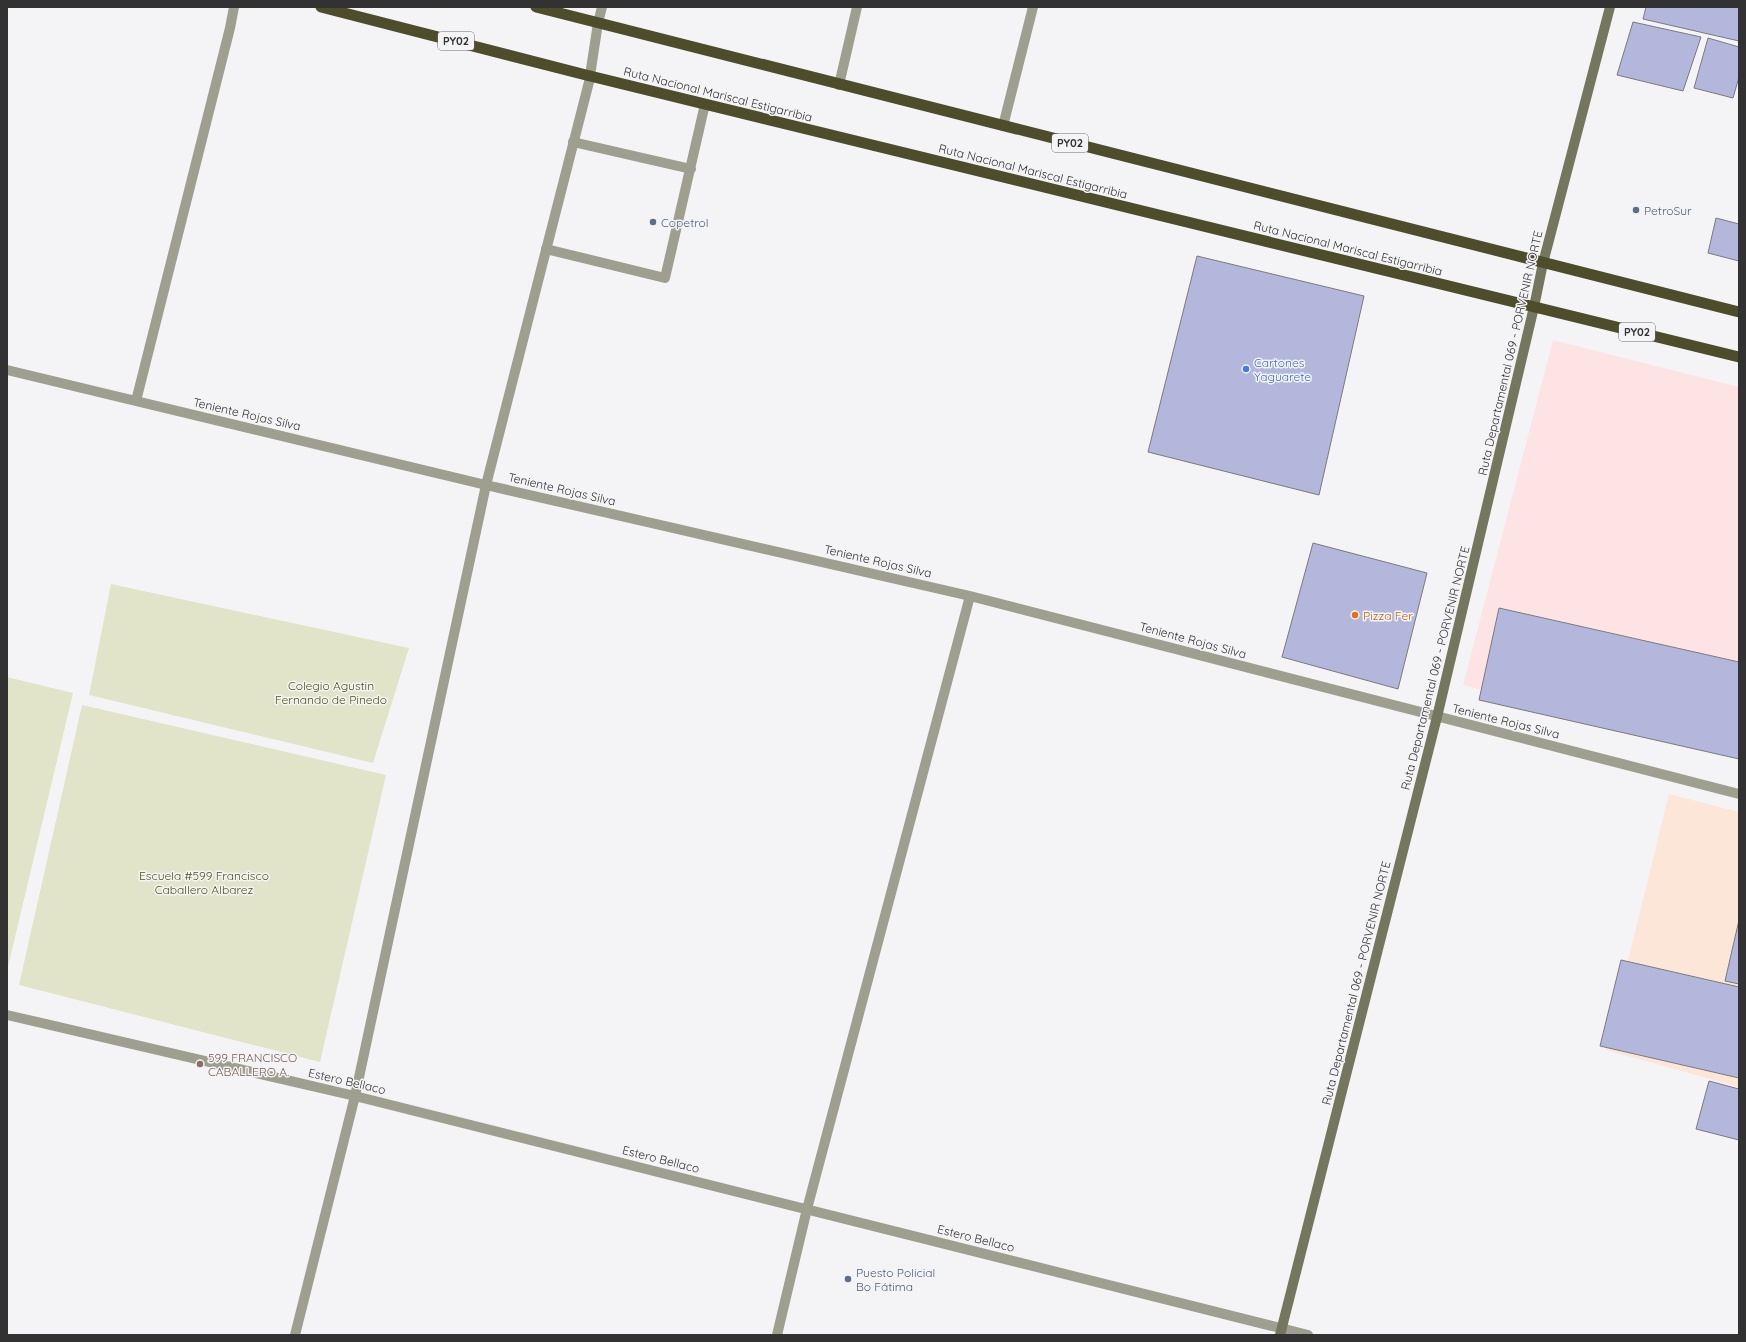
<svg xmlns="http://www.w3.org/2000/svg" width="1746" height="1342" viewBox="0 0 1746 1342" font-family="Quicksand,sans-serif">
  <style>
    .commercial { fill: #fee3e4 }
    .industrial { fill: #fbe6d7 }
    .green { fill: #e1e4c9 }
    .building { fill: #b4b7dc; stroke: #7a7a7d }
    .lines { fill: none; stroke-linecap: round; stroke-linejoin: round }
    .service { stroke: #9e9f8e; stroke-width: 10 }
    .minor { stroke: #9e9f8e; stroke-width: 10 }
    .secondary { stroke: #75765e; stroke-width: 10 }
    .trunk { stroke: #4d4d2c; stroke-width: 11 }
    .service-dot { fill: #5c6f8a; stroke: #f4f4f7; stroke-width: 1.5 }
    .shop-dot { fill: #3f7fe0; stroke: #f4f4f7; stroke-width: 1.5 }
    .food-dot { fill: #e8710a; stroke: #f4f4f7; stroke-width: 1.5 }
    .education-dot { fill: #8d6e63; stroke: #f4f4f7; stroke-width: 1.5 }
    .labels { text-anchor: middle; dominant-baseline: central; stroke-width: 3; stroke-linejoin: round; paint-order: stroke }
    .shield { fill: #f4f4f7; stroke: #6c6c6e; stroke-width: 1 }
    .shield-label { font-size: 11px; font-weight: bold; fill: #323233 }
    .street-label { font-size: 12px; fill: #323233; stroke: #f4f4f7 }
    .service-label { font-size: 12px; fill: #4e5e75; stroke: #f4f4f7; text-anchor: start }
    .shop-label { font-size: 12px; fill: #366cbe; stroke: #f4f4f7; text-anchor: start }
    .food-label { font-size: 12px; fill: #c56008; stroke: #f4f4f7; text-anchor: start }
    .park-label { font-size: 12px; fill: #4f5212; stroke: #f4f4f7 }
    .education-label { font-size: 12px; fill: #785e54; stroke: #f4f4f7; text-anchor: start }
  </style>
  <rect width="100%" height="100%" fill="#f4f4f7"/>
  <path class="commercial" d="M 1553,340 L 1739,387 L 1739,756 L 1463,685 Z"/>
  <path class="industrial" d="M 1669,794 L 1739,812 L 1739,1087 L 1606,1050 Z"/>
  <path class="green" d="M 111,584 L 409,648 L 373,763 L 89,695 Z
    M 7,677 L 73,693 L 7,971 Z
    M 82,705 L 386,775 L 320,1062 L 19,985 Z"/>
  <path class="building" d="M 1646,7 L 1739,7 L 1739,41 L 1643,19 Z
    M 1633,22 L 1701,37 L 1683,91 L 1617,75 Z
    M 1708,38 L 1739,47 L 1739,77 L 1733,98 L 1694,88 Z
    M 1716,218 L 1739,224 L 1739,261 L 1708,253 Z
    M 1197,256 L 1364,296 L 1319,495 L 1148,452 Z
    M 1313,543 L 1427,573 L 1398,689 L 1282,657 Z
    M 1499,608 L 1739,662 L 1739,759 L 1479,700 Z
    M 1739,920 L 1739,984 L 1725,981 Z
    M 1621,960 L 1739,987 L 1739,1078 L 1600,1046 Z
    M 1709,1081 L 1739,1089 L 1739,1140 L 1696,1129 Z"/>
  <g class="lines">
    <path class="service" d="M 839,85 L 857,7
      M 1003,126 L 1033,7
      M 573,142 L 691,169
      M 546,249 L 665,278 L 705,104"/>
    <path class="minor" d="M 7,370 L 486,485 L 970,596 L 1739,794
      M 136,401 L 230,28 L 234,7
      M 7,1015 L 355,1096 L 1308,1335
      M 295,1335 L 355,1096 L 486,485 L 589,82 L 598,23 L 602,7
      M 777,1335 L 807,1209 L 970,596"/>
    <path class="secondary" d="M 1280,1335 L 1437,717 L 1534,307 L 1543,263 L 1610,7"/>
    <path class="trunk" d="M 321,7 L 586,75 L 1739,357
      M 536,7 L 1739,312"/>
  </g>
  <g class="service-dot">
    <circle cx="1636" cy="210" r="4"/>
    <circle cx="653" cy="222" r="4"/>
    <circle cx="848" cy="1279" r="4"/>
  </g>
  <circle class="shop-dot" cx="1246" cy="369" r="4"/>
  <circle class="food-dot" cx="1355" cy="615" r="4"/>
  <circle class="education-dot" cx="200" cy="1064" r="4"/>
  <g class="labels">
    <g class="shield">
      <rect x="438" y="32" width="36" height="18" rx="3"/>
      <rect x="1052" y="134" width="36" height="18" rx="3"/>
      <rect x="1619" y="323" width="36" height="18" rx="3"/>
    </g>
    <g class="shield-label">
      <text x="456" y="41">PY02</text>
      <text x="1070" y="143">PY02</text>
      <text x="1637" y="332">PY02</text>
    </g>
    <g class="street-label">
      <text transform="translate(718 94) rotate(14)">Ruta Nacional Mariscal Estigarribia</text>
      <text transform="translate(1033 171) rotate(14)">Ruta Nacional Mariscal Estigarribia</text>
      <text transform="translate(1348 248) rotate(14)">Ruta Nacional Mariscal Estigarribia</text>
      <text transform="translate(1510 353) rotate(-77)">Ruta Departamental 069 - PORVENIR NORTE</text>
      <text transform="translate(247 414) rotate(13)">Teniente Rojas Silva</text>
      <text transform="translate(562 489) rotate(13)">Teniente Rojas Silva</text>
      <text transform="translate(878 561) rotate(13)">Teniente Rojas Silva</text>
      <text transform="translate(1193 640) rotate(15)">Teniente Rojas Silva</text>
      <text transform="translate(1435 668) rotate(-76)">Ruta Departamental 069 - PORVENIR NORTE</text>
      <text transform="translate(1506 721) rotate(14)">Teniente Rojas Silva</text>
      <text transform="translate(1356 983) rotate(-76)">Ruta Departamental 069 - PORVENIR NORTE</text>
      <text transform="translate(347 1081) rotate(13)">Estero Bellaco</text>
      <text transform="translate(661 1159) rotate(14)">Estero Bellaco</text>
      <text transform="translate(976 1238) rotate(14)">Estero Bellaco</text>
    </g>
    <g class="service-label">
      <text x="1644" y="210">PetroSur</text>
      <text x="661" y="222">Copetrol</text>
      <text x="856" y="1272">Puesto Policial<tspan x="856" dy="14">Bo Fátima</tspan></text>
    </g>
    <g class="shop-label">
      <text x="1254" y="362">Cartones<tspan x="1254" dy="14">Yaguarete</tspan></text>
    </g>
    <g class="food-label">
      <text x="1363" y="615">Pizza Fer</text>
    </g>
    <g class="park-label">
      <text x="331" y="685">Colegio Agustin<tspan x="331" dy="14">Fernando de Pinedo</tspan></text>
      <text x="204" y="875">Escuela #599 Francisco<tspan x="204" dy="14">Caballero Albarez</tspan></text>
    </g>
    <g class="education-label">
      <text x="208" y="1057">599 FRANCISCO<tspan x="208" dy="14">CABALLERO A.</tspan></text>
    </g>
  </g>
  <rect width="1746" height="1342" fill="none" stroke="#323233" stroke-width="16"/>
</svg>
